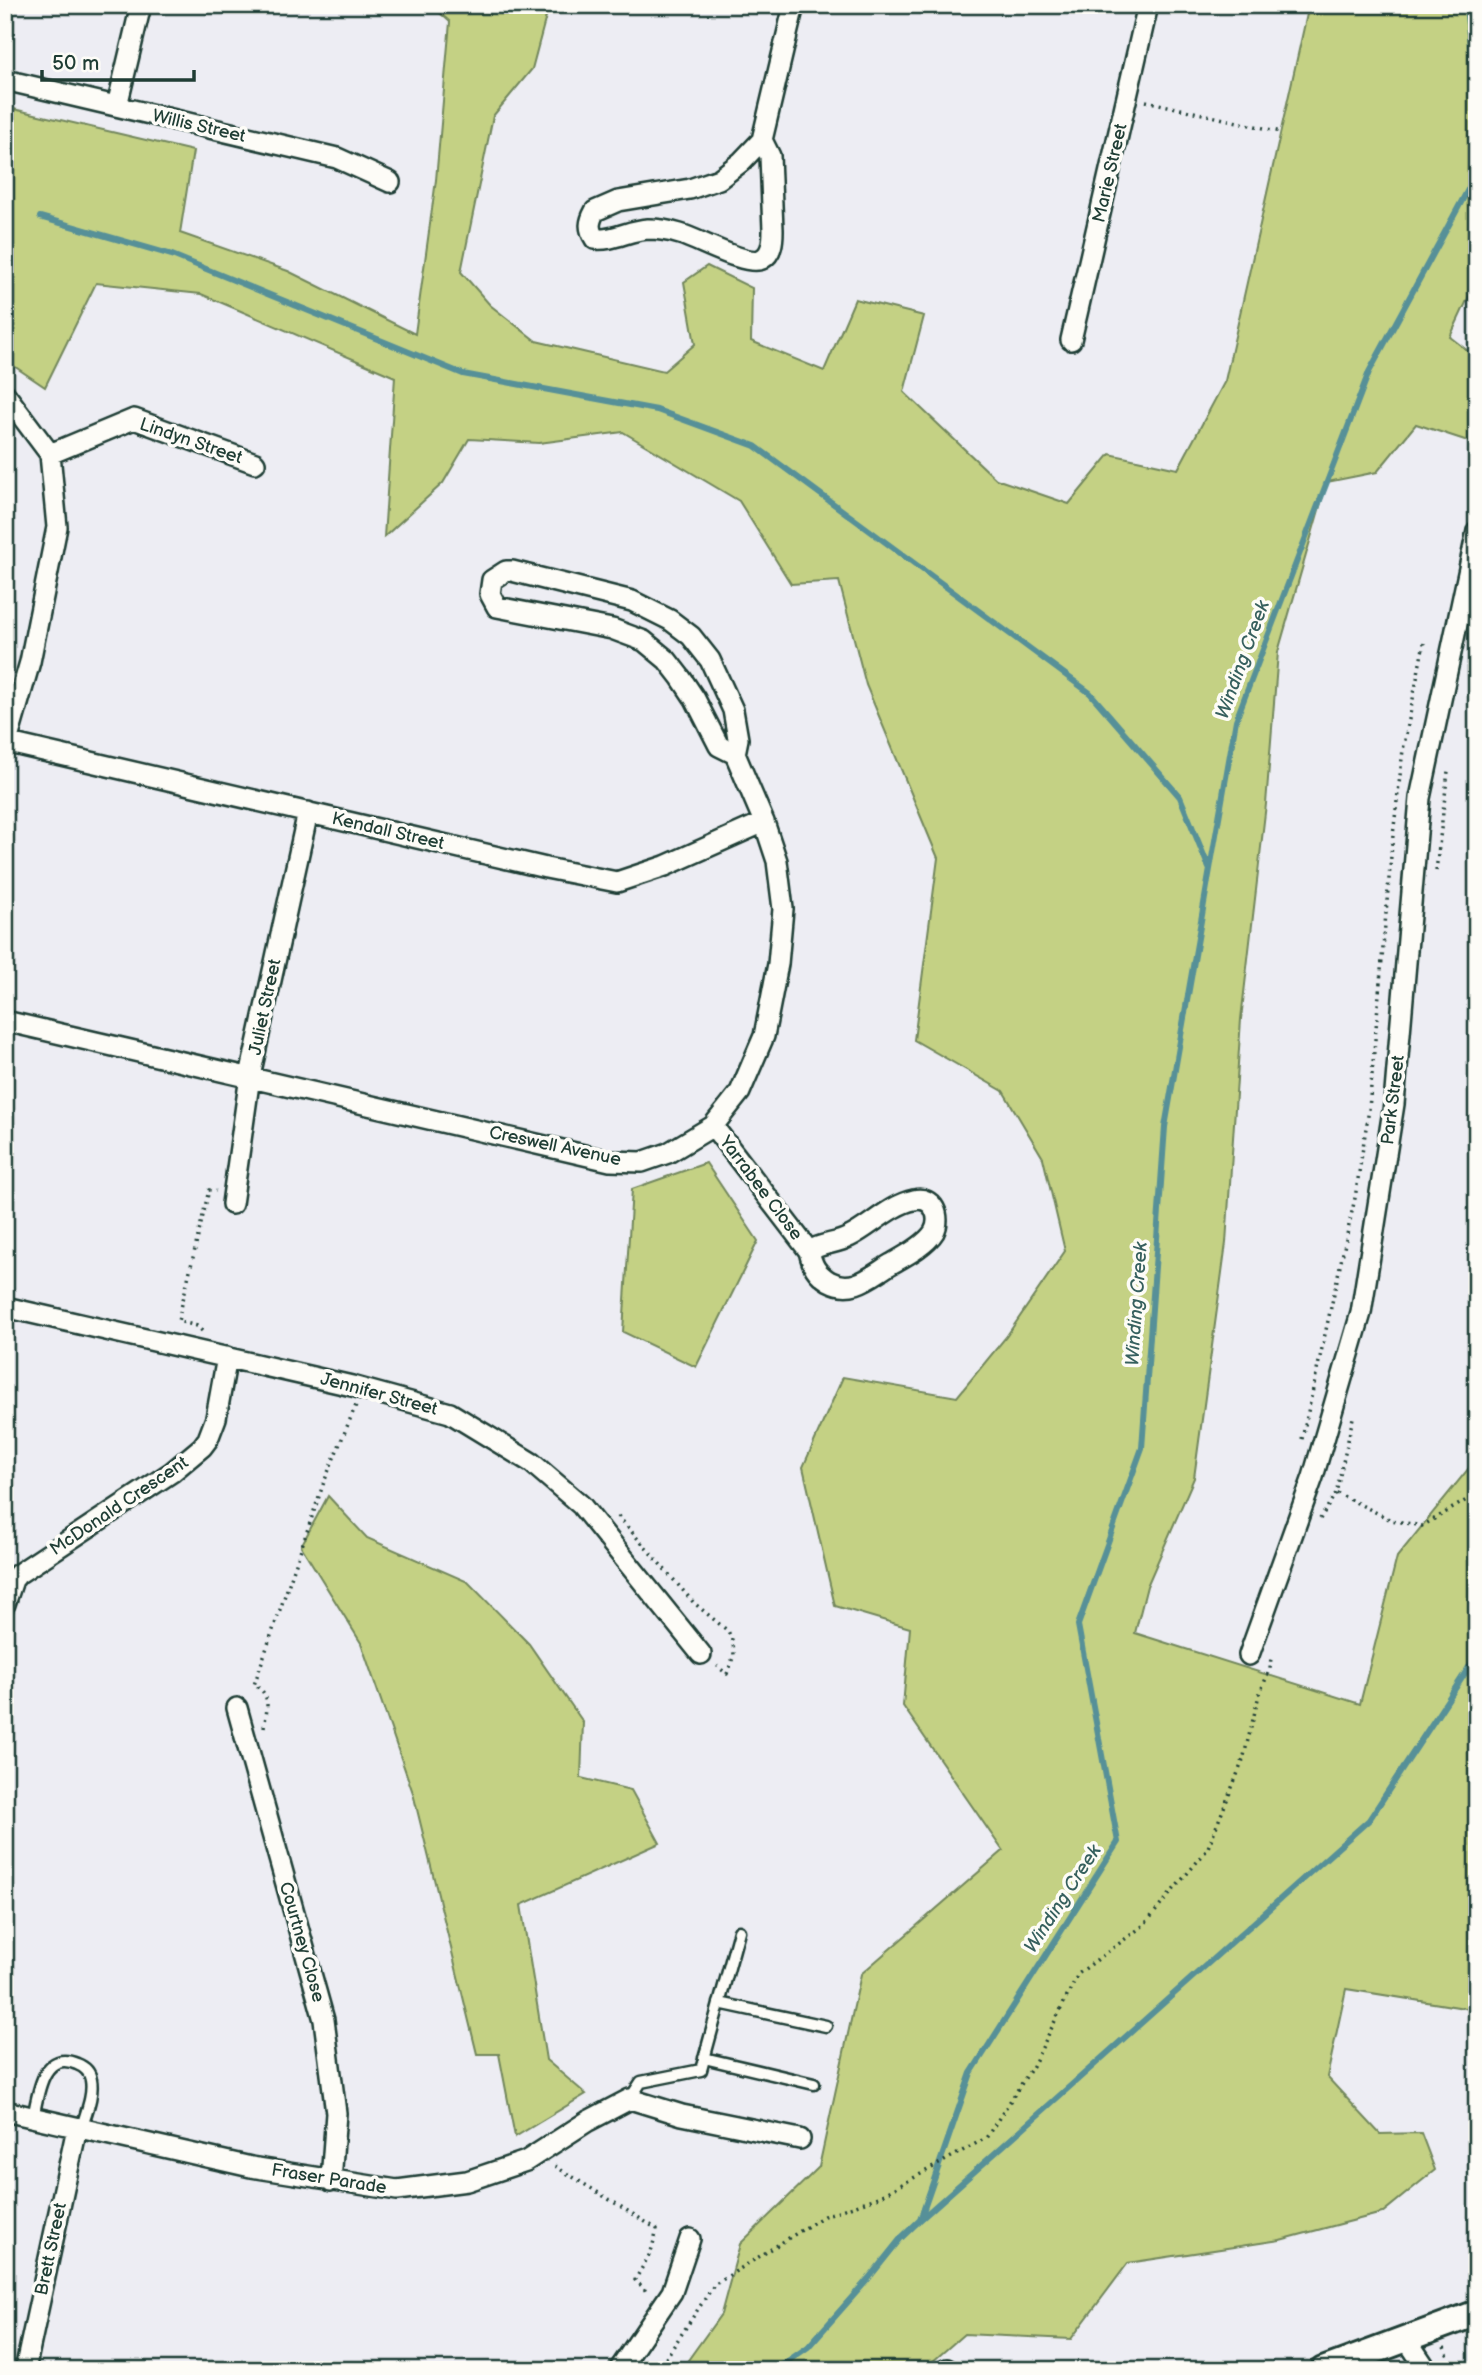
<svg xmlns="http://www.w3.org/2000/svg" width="1482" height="2375" viewBox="0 0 1482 2375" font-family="'Balsamiq Sans',sans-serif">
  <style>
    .green { fill: #c4d184; stroke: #72875c; stroke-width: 2 }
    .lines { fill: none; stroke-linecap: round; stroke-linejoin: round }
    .stream { stroke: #569098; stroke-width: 6 }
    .service-casing { stroke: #1f3d34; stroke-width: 15 }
    .minor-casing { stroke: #1f3d34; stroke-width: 24 }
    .tertiary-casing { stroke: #1f3d34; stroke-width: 30 }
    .path { stroke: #1f3d34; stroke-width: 3.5; stroke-dasharray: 2 5; stroke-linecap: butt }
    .service { stroke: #fdfcf7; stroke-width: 10 }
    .minor { stroke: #fdfcf7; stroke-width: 19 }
    .tertiary { stroke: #fdfcf7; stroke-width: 24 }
    .labels { text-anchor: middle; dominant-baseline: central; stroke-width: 7; stroke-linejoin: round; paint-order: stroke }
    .street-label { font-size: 18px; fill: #1f3d34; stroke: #fdfcf7 }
    .water-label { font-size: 19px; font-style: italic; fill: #36605e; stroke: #fdfcf7 }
  </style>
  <rect width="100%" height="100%" fill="#ededf3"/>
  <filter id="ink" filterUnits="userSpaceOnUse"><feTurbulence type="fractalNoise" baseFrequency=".0143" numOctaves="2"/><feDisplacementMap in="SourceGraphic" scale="14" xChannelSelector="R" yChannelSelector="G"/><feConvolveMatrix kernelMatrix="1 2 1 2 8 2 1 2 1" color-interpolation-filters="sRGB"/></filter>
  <g filter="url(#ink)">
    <path class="green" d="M 431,5 L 549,5 L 532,69 L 493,116 L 461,272 L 490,305 L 536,341 L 664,371 L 695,344 L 684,282 L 707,266 L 752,288 L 751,341 L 824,371 L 855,299 L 924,316 L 904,392 L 996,479 L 1069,504 L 1110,454 L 1178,469 L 1225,381 L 1309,5 L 1477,5 L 1477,279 L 1450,337 L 1477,358 L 1477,433 L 1471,442 L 1416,424 L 1377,472 L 1327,482 L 1278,652 L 1266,804 L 1241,1019 L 1226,1243 L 1194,1478 L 1147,1586 L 1135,1633 L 1360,1704 L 1397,1557 L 1477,1458 L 1477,2010 L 1346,1989 L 1327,2077 L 1380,2134 L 1421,2133 L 1435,2170 L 1382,2213 L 1280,2240 L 1128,2263 L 1071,2339 L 964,2334 L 923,2370 L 681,2370 L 721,2314 L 740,2244 L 819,2167 L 861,1974 L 1003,1851 L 903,1706 L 910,1628 L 835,1606 L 803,1467 L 843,1377 L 957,1397 L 1006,1337 L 1065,1251 L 1043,1158 L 1003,1091 L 914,1040 L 938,858 L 866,685 L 839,581 L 791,584 L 739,501 L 623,432 L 539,443 L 469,439 L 443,483 L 384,537 L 395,377 L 201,294 L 96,283 L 45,387 L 5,360 L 5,107 L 193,151 L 180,233 L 288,271 L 415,334 L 436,180 L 450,22 Z
      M 706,1163 L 758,1241 L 696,1367 L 623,1332 L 632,1189 Z
      M 328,1496 L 367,1538 L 468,1582 L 529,1644 L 583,1722 L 581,1778 L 631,1790 L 660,1843 L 521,1905 L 546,2060 L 586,2094 L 515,2137 L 499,2054 L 477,2054 L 413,1793 L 361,1643 L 301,1546 Z"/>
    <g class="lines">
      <path class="stream" d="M 1466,5 L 1477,113
        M 40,217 L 172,255 L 463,374 L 657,410 L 755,446 L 1090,693 L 1180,797 L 1209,868
        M 920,2220 L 971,2073 L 1118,1842 L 1078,1625 L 1142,1448 L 1165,1127 L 1236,720 L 1369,372 L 1477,173
        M 775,2370 L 808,2347 L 869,2278 L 901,2238 L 920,2220 L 1369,1820 L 1477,1655"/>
      <g class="service-casing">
        <path id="service" d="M 719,2003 L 826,2026
          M 704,2058 L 814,2084
          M 630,2099 L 641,2082 L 701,2070 L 739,1931
          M 33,2118 C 38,2095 42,2049 77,2064 C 85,2067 90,2073 91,2080 C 94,2096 85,2115 81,2130"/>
      </g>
      <g class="minor-casing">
        <path id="minor" d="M 5,80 L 337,158 L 390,182
          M 117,106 L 141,5
          M 762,140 L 770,156 L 773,230 C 773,241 772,254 762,259 C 747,267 698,239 680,234 C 670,231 658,229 648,229 C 629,230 613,241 595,239 C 588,228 589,222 595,211 L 618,201 L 690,189 L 719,179 L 741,162 L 762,140 L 794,5
          M 1071,340 L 1148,5
          M 5,394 L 50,454 L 57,527 L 30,662 L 7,742
          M 50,454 L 134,419 L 255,463
          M 5,742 L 546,868 L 617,882 L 665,866 L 764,822
          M 5,1021 L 610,1161 L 642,1162 L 668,1153 L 713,1126 L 740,1092 L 764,1036 L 778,964 L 783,909 L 777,861 L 764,822 L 735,754 L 738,739 L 733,710 L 710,660 L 691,636 L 670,620 L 632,601 L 512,571 L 506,571 L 492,580 L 490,594 L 497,607 L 612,629 L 644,641 L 667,660 L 681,678 L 695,699 L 719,746 L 735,754
          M 713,1126 L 809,1251 C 812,1265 816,1273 829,1281 C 853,1294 871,1276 891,1264 C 905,1256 926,1245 934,1232 C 942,1217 933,1195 914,1200 C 890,1205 871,1226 849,1237 C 836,1244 822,1243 809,1251
          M 232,1204 L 250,1076 L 308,812
          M 5,1307 L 352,1386 L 450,1413 L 532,1463 L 581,1505 L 701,1654
          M 5,1604 L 13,1580 L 18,1574 L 172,1472 L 202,1447 L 208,1439 L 216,1418 L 227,1357
          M 1249,1655 L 1313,1477 L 1361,1313 L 1394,1104 L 1420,798 L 1477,531
          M 237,1708 L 324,2020 L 336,2113 L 331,2181
          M 5,2111 L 251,2167 L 397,2190 L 467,2181 L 526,2161 L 588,2121 L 630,2099 L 682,2115 L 800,2139
          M 1407,2340 L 1427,2370
          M 25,2370 L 77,2128
          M 619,2370 L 672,2292 L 690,2239
          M 947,2370 L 947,2369"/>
      </g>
      <g class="tertiary-casing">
        <path id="tertiary" d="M 1323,2370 L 1477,2313"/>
      </g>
      <path class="path" d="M 1146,101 L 1281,132
        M 1436,871 L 1448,771
        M 202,1331 L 197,1326 L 178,1321 L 209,1190 L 216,1191
        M 1302,1439 L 1355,1198 L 1369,1109 L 1392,844 L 1403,750 L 1424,643
        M 1337,1493 L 1391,1520 L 1422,1526 L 1477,1494
        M 618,1516 L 694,1603 L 728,1631 L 733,1642 L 734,1655 L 727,1674 L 717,1666
        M 1320,1519 L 1336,1493 L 1353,1418
        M 264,1727 C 267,1710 272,1694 254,1685 L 324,1482 L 356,1405
        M 555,2166 L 657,2229 L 651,2252 L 635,2280 L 644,2288 L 647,2294
        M 1444,2347 L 1454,2370
        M 658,2370 L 714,2285 L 824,2216 L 879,2197 L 986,2138 L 1033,2066 L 1078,1974 L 1144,1925 L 1207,1850 L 1243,1760 L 1259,1695 L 1270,1669 L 1271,1657"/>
      <use href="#service" class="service"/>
      <use href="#minor" class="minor"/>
      <use href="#tertiary" class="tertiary"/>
    </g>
  </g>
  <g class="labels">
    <g class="street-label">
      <text transform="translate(199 126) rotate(13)">Willis Street</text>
      <text transform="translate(1110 173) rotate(-77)">Marie Street</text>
      <text transform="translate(191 441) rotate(19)">Lindyn Street</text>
      <text transform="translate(388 831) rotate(13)">Kendall Street</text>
      <text transform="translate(265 1007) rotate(-78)">Juliet Street</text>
      <text transform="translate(1393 1100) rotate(-83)">Park Street</text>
      <text transform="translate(555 1146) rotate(12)">Creswell Avenue</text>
      <text transform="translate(761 1188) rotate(53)">Yarrabee Close</text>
      <text transform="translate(379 1394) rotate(15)">Jennifer Street</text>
      <text transform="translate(119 1506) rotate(-34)">McDonald Crescent</text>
      <text transform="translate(302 1942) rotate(74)">Courtney Close</text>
      <text transform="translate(329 2179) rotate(9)">Fraser Parade</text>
      <text transform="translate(51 2249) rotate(-78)">Brett Street</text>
    </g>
    <g class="water-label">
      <text transform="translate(1243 660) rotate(-70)">Winding Creek</text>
      <text transform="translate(1137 1304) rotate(-86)">Winding Creek</text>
      <text transform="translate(1063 1899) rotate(-57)">Winding Creek</text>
    </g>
  </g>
  <rect width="1482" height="2375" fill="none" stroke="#fdfcf7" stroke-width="28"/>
  <rect x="14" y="14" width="1454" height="2347" fill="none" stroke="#1f3d34" stroke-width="2.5" filter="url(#ink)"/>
  <path d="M42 70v10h152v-10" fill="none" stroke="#1f3d34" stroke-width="3.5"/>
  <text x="52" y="70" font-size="21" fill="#1f3d34" stroke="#fdfcf7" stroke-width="5" paint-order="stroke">50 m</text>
</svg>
